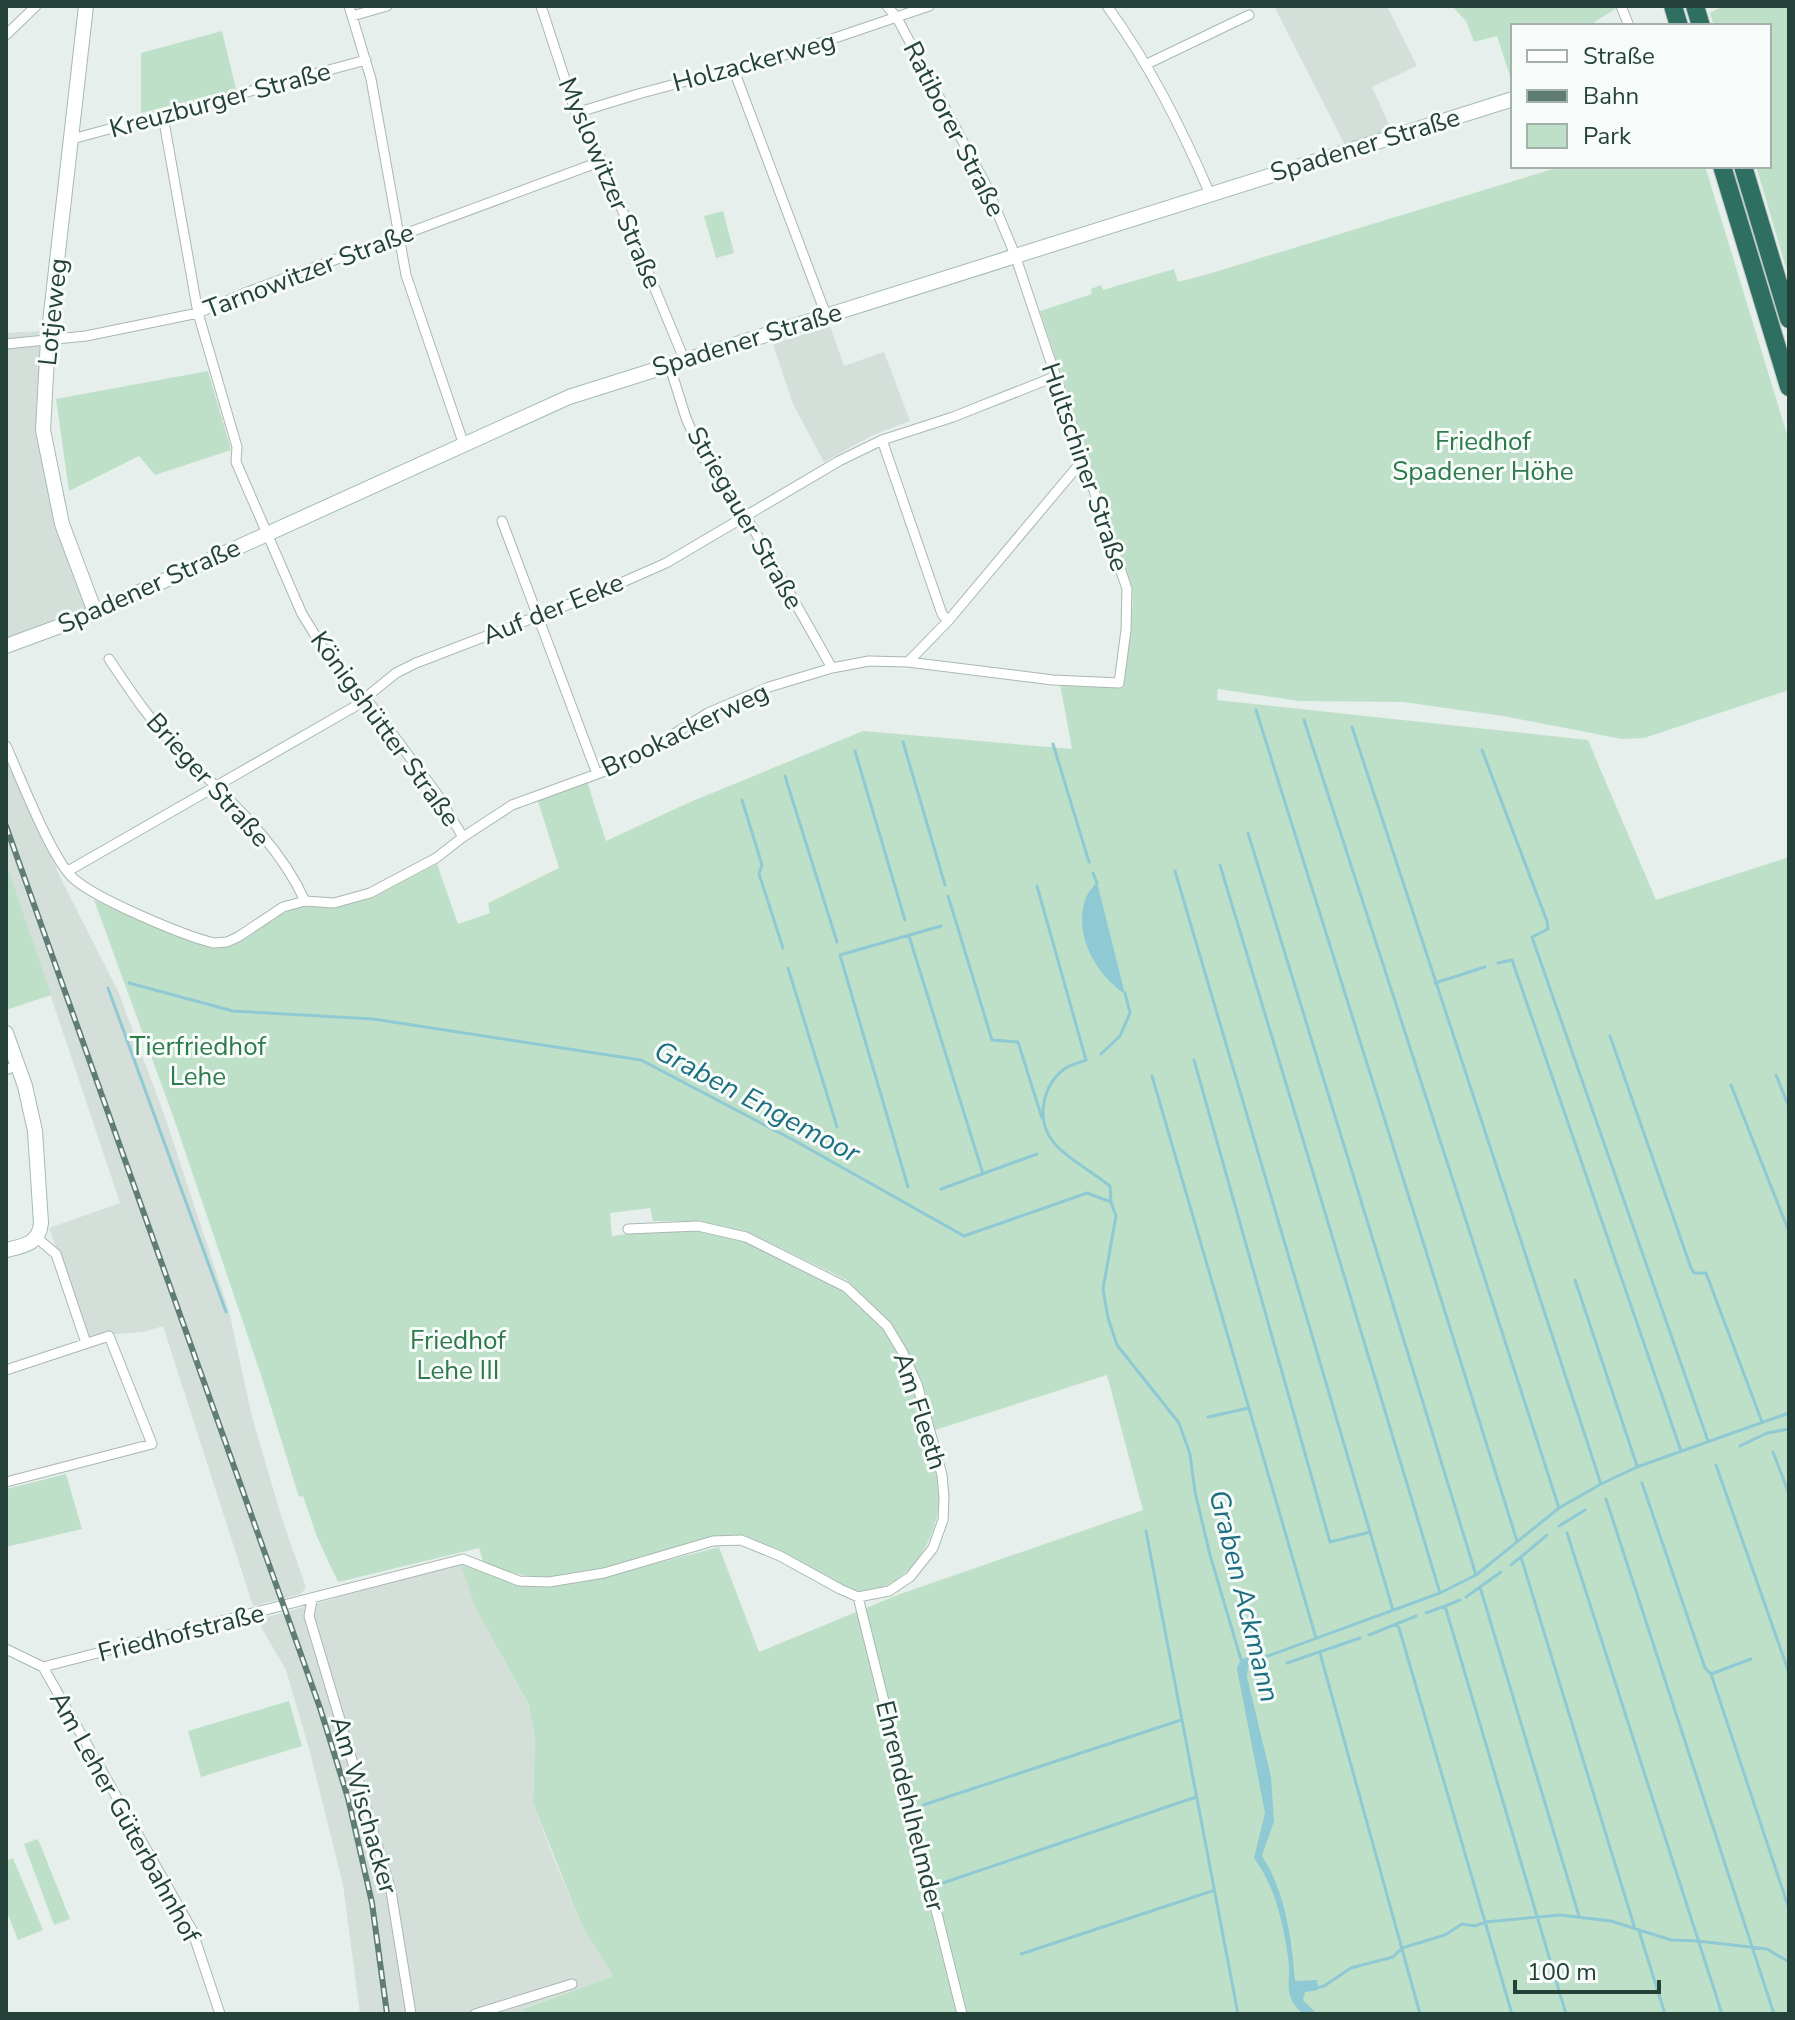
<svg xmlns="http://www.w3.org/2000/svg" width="1795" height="2020" viewBox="0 0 1795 2020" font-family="'Nunito Sans',sans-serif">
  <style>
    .built { fill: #d4dfda }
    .green { fill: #bfe0c8 }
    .water { fill: #8ec9d4 }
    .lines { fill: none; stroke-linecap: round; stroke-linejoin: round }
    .stream { stroke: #8ec9d4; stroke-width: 3 }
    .street-casing { stroke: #a8b8b2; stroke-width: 11 }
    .secondary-casing { stroke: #a4bbb3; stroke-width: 16 }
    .highway-casing { stroke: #c2cac8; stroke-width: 20 }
    .street { stroke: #fff; stroke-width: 9 }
    .secondary { stroke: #fff; stroke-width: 14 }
    .highway { stroke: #2f6f62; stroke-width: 18 }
    .rail-casing { stroke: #5f7d75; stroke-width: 6 }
    .rail { stroke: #f7fbf9; stroke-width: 3; stroke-dasharray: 9; stroke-linecap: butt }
    .highway-bridge-casing { stroke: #c2cac8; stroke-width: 20; stroke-linecap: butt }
    .highway-bridge { stroke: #2f6f62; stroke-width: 18 }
    .labels { text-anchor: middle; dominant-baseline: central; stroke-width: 6; stroke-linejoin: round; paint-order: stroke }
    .street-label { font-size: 26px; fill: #24423a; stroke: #f7fbf9 }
    .park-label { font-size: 26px; fill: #2d7a4b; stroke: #f7fbf9 }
    .water-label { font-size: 28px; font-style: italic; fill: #1c6f80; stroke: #f7fbf9 }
  </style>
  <rect width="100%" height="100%" fill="#e6efeb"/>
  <path class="built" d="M 1274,6 L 1387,6 L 1417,66 L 1372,87 L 1392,131 L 1346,147 Z
    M 830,326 L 844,366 L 884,352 L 910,421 L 873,435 L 824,462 L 793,404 L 773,344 Z
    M 40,331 L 38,431 L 89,610 L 6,640 L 6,333 Z
    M 6,755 L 62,881 L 118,991 L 165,1117 L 229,1311 L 252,1417 L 282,1519 L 306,1587 L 301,1594 L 253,1606 L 163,1326 L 143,1332 L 89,1336 L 49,1228 L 120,1203 L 6,862 Z
    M 460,1563 L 475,1607 L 529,1707 L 535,1739 L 533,1803 L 550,1849 L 582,1926 L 613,1976 L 524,2008 L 526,2014 L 360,2014 L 343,1885 L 310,1752 L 286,1670 L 257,1620 Z"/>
  <path class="green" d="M 1452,6 L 1620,6 L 1588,26 L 1513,26 L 1513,85 L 1497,36 L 1474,42 L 1466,21 Z
    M 1723,6 L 1789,6 L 1789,278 L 1756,166 L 1769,166 L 1769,26 L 1714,26 L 1710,13 Z
    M 222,31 L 236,89 L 141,113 L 141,53 Z
    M 1563,166 L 1705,166 L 1789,441 L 1789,690 L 1644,738 L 1622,739 L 1503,716 L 1403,702 L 1299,701 L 1218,689 L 1217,700 L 1588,740 L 1656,900 L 1789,857 L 1789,2014 L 526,2014 L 523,2009 L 613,1976 L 582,1926 L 533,1803 L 535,1739 L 529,1706 L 475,1607 L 460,1563 L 518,1584 L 604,1577 L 719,1547 L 759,1652 L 900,1594 L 1143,1510 L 1107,1375 L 935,1430 L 922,1381 L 891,1326 L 847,1280 L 752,1234 L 697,1221 L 653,1221 L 650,1208 L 610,1213 L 612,1236 C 639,1233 669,1227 697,1229 C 737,1231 812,1269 846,1293 C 892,1325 910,1374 925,1426 C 929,1442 938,1461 939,1478 C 944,1521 923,1571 881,1588 C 846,1602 811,1565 782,1551 C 775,1548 767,1546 759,1543 C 752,1540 744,1535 737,1537 C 655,1550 564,1603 483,1562 L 479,1548 L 338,1582 L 317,1537 L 303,1496 L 299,1497 L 262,1378 L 173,1116 L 94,900 L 209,946 L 297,907 L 335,907 L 372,898 L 437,864 L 458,924 L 490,913 L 488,903 L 559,868 L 538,801 L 587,781 L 606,841 L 688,803 L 863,731 L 1072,749 L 1060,684 L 1123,688 L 1133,603 L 1132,587 L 1040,311 L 1092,294 L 1091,289 L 1101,285 L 1103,290 L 1174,269 L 1178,282 L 1205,275 Z
    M 723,211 L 734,253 L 716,258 L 704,216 Z
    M 208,371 L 231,450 L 155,475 L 139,456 L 69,491 L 56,399 Z
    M 6,862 L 51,995 L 6,1010 Z
    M 66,1474 L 82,1529 L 6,1547 L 6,1489 Z
    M 289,1701 L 302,1746 L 201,1777 L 188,1731 Z
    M 38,1839 L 70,1919 L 54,1925 L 24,1844 Z
    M 13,1858 L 43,1930 L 18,1940 L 6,1910 L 6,1861 Z"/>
  <path class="water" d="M 1097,882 L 1125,994 C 1096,975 1072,933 1086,898 C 1088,892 1093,887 1097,882 Z
    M 1257,1656 L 1259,1662 L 1248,1667 L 1247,1677 L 1271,1777 L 1274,1821 L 1262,1856 C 1285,1891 1292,1939 1295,1981 L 1317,1980 L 1318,1990 L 1305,1992 L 1303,2000 L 1317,2014 L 1303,2014 C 1281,1994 1292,1983 1288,1957 C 1283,1923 1275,1886 1254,1858 L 1265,1813 L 1237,1669 C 1240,1657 1246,1657 1257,1656 Z"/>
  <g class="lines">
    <path class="stream" d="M 1256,710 L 1517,1541
      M 1304,720 L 1559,1508
      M 1352,727 L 1601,1484
      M 903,742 L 945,885
      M 1053,744 L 1089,862
      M 1482,750 L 1547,921 L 1548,929 L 1532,937 L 1708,1441
      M 855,751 L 905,920
      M 785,776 L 837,942
      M 742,800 L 762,865 L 759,874 L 783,948
      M 1248,833 L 1476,1575
      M 1220,865 L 1440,1593
      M 1175,871 L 1393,1610
      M 1093,873 L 1097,883
      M 1037,886 L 1086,1060 C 1078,1063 1069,1065 1063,1070 C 1042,1087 1035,1122 1055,1144 C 1069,1160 1093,1172 1110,1186 L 1111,1202 L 1116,1216 L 1103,1289 L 1108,1318 L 1117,1345 L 1179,1423 L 1190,1454 L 1195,1492 L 1210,1555 L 1242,1663
      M 948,896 L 992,1040 L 1018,1042 L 1042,1118
      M 909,936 L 983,1174
      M 1498,963 L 1512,960 L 1681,1451
      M 788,968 L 837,1127
      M 129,983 L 233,1011 L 373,1019 L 641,1060 L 797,1142 L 964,1236 L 1087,1193 L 1111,1202
      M 1435,983 L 1485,967
      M 108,988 L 226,1312
      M 1610,1036 L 1691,1268 L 1694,1273 L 1706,1273 L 1762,1422
      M 1101,1054 L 1120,1036 L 1130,1013 L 1125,993
      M 1194,1060 L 1330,1542 L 1370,1532
      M 1776,1075 L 1789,1107
      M 1152,1076 L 1316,1638
      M 1731,1085 L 1789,1232
      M 908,1187 L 840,955 L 941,926
      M 941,1189 L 1037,1154
      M 1575,1280 L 1637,1466
      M 1208,1417 L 1249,1408
      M 1740,1446 L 1767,1433 L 1789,1429
      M 1773,1452 L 1789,1494
      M 1716,1465 L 1789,1673
      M 1642,1483 L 1705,1668 L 1711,1674 L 1789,1909
      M 1606,1499 L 1774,2014
      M 1559,1526 L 1585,1510
      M 1146,1531 L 1238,2014
      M 1567,1533 L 1722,2014
      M 1521,1557 L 1547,1535
      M 1511,1565 L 1521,1557 L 1635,1929
      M 1480,1587 L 1579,1916
      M 1466,1597 L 1501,1572
      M 1445,1606 L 1460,1600
      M 1426,1613 L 1445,1606 L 1566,2014
      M 1395,1624 L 1399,1628 L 1512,2014
      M 1369,1635 L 1416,1616
      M 1320,1653 L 1420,2014
      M 1257,1660 L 1440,1593 L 1476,1575 L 1559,1508 L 1601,1484 L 1637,1467 L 1789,1413
      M 1287,1663 L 1360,1638
      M 1711,1674 L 1751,1659
      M 923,1805 L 1181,1720
      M 937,1885 L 1196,1797
      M 1639,1931 L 1665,2014
      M 1021,1954 L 1212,1891
      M 1316,1988 L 1324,1986 L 1351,1968 L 1393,1957 L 1402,1948 L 1445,1935 L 1462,1924 L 1475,1926 L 1485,1922 L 1560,1915 L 1611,1921 L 1671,1940 L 1698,1941 L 1767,1949 L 1789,1962"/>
    <g class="street-casing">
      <path id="street" d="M 349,6 L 371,79 L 406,275 L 464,445
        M 541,6 L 576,113 L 602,161 L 684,359
        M 1107,6 C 1150,65 1181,127 1210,194
        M 1621,6 L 1629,26
        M 352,16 L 387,6
        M 6,35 L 36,6
        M 1147,64 L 1249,15
        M 733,68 L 826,315
        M 576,113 L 638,94 L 788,54 L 929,6
        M 163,116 L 198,313 L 237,447 L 236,462 L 302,614 L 336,669 L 368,701 L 437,794 L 463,837
        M 72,139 L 366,60
        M 6,344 L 86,336 L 198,313 L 245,293 L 602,161
        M 669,364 L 686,418 L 703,457 L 753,528 L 832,668
        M 882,440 L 942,614 L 948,621
        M 502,521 L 597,774
        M 109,659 C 130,690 150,721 176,747 C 223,795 277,839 305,901
        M 908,662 L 948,621 L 1077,467 L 1084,465
        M 6,746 C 21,778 50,856 73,878 C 94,898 184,936 214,943 L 227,942 L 238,937 L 283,907 L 305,901 L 334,903 L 370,893 L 436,858 L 463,837 L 512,805 L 627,763 L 708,713 L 769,687 L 832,668 L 869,661 L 908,662 L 1053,680 L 1119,683 L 1126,630 L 1127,589 L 1015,255 L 986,185 L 897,18 L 887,6
        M 68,871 L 354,707 L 396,673 L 416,663 L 598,593 L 666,563 L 839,461 L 882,440 L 953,417 L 1054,377
        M 6,1070 L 17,1065
        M 37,1238 L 56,1254 L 86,1343
        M 6,1370 L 109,1336 L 152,1444 L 6,1482
        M 858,1597 L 962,2014
        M 312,1600 L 309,1616 L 391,1891 L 411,2014
        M 6,1649 L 43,1667 L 463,1559 L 519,1581 L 549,1582 L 604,1573 L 713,1541 L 741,1540 L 780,1556 L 840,1589 L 858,1597 L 889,1591 L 910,1577 L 933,1548 L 943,1520 L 944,1497 L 942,1475 L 917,1384 L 902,1351 L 887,1326 L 846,1287 L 746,1237 L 698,1226 L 628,1229
        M 43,1667 L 192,1930 L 220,2014
        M 475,2014 L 572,1984"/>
    </g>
    <g class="secondary-casing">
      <path id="secondary" d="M 86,6 L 48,340 L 43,430 L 62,524 L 95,612
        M 6,646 L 82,618 L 569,397 L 1513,99
        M 6,1033 L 25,1086 L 35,1131 L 41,1223 C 39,1244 24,1246 6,1250"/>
    </g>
    <g class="highway-casing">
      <path id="highway" d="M 1722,166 L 1789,387
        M 1743,166 L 1789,319"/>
    </g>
    <use href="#street" class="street"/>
    <use href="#secondary" class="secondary"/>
    <use href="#highway" class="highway"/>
    <g class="rail-casing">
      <path id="rail" d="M 6,826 L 320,1708 L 348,1798 L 372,1903 L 387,2014"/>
    </g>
    <use href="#rail" class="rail"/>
    <g class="highway-bridge-casing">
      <path id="highway-bridge" d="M 1673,6 L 1679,26
        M 1695,6 L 1701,26"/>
    </g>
    <use href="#highway-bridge" class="highway-bridge"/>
  </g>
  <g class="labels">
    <g class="street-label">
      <text transform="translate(754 62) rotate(-15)">Holzackerweg</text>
      <text transform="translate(220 100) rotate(-15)">Kreuzburger Straße</text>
      <text transform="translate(954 129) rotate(63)">Ratiborer Straße</text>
      <text transform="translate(1365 145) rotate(-17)">Spadener Straße</text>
      <text transform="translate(610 183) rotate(67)">Myslowitzer Straße</text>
      <text transform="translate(309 271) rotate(-21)">Tarnowitzer Straße</text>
      <text transform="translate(53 312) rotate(-84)">Lotjeweg</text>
      <text transform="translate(747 340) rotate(-17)">Spadener Straße</text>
      <text transform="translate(1085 467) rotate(71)">Hultschiner Straße</text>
      <text transform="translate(745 518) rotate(60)">Striegauer Straße</text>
      <text transform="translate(149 586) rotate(-24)">Spadener Straße</text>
      <text transform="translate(553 609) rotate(-22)">Auf der Eeke</text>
      <text transform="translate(385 729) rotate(54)">Königshütter Straße</text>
      <text transform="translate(685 730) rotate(-26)">Brookackerweg</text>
      <text transform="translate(208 780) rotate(48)">Brieger Straße</text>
      <text transform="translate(920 1411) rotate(72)">Am Fleeth</text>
      <text transform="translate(181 1633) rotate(-14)">Friedhofstraße</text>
      <text transform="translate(364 1805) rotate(74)">Am Wischacker</text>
      <text transform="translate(910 1806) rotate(76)">Ehrendehlhelmder</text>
      <text transform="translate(125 1817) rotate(61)">Am Leher Güterbahnhof</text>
    </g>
    <g class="park-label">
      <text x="1483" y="441">Friedhof<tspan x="1483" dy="30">Spadener Höhe</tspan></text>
      <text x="198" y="1046">Tierfriedhof<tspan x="198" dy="30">Lehe</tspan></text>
      <text x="458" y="1340">Friedhof<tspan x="458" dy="30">Lehe III</tspan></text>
    </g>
    <g class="water-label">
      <text transform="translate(757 1102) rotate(28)">Graben Engemoor</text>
      <text transform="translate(1244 1596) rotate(76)">Graben Ackmann</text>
    </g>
  </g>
  <rect width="1795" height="2020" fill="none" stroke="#24423a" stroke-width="16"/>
  <rect x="1511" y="24" width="260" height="144" fill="#f7fbf9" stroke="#a3b1ad" stroke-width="2"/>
  <rect x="1527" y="50" width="40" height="12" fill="#ffffff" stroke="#a3b1ad" stroke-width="2"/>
  <text x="1583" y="64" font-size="24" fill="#24423a">Straße</text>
  <rect x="1527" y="90" width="40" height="12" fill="#5f7d75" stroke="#a3b1ad" stroke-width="2"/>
  <text x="1583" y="104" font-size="24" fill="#24423a">Bahn</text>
  <rect x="1527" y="124" width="40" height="24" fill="#bfe0c8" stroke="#a3b1ad" stroke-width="2"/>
  <text x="1583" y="144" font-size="24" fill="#24423a">Park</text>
  <path d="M1515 1980v12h144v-12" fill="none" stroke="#24423a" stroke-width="4"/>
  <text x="1527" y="1980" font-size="24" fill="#24423a" stroke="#f7fbf9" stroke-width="6" paint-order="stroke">100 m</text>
</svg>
